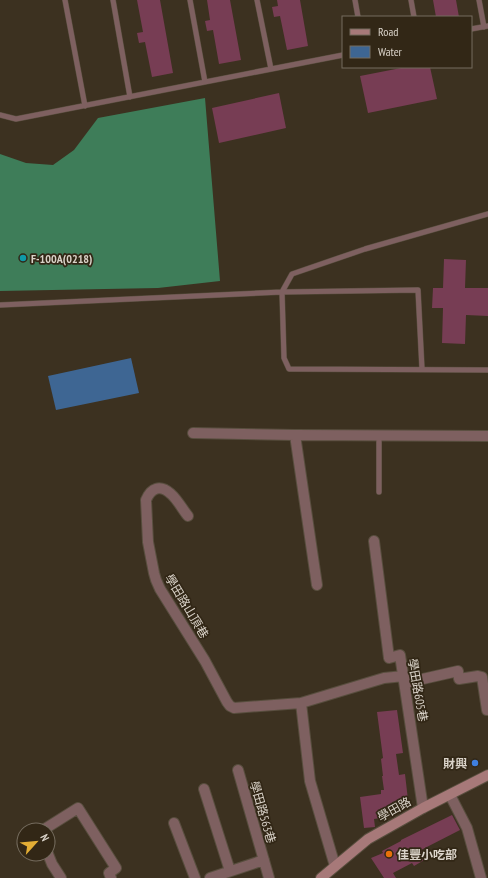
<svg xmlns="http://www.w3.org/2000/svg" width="488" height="878" viewBox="0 0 488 878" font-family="'PT Sans Narrow','Noto Sans TC',sans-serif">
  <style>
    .forest { fill: #3e7d59 }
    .water { fill: #3e6693 }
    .building { fill: #773d54 }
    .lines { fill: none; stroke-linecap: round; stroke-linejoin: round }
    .service-casing { stroke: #584e3e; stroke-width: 6 }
    .minor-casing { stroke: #584e3e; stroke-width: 12 }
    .secondary-casing { stroke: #584e3e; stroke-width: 12 }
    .service { stroke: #7e6060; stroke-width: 5 }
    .minor { stroke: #7e6060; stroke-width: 10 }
    .secondary { stroke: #a77979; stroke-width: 10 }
    .culture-dot { fill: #0f9aa8; stroke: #322716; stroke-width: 1.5 }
    .shop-dot { fill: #3f7fe0; stroke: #322716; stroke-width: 1.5 }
    .food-dot { fill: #e8710a; stroke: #322716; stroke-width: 1.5 }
    .labels { text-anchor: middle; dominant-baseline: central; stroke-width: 3.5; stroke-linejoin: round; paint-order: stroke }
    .poi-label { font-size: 12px; font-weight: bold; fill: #dad3c9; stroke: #322716; text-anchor: start }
    .street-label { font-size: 12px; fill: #dad3c9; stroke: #322716 }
  </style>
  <rect width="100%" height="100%" fill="#3c3120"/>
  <path class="forest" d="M 205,98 L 220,281 L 158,288 L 0,291 L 0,154 L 26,163 L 53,165 L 74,150 L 98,118 Z"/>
  <path class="water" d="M 131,358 L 139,393 L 56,410 L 48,376 Z"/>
  <path class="building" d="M 137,0 L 160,0 L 173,73 L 152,77 L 145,42 L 139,43 L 137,33 L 143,32 Z
    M 207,0 L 230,0 L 241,60 L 219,64 L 213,30 L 207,31 L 205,21 L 210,20 Z
    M 277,0 L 300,0 L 308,46 L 287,50 L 280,16 L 274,17 L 272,7 L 278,6 Z
    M 433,0 L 456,0 L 459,17 L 436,17 Z
    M 406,67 L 430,67 L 437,99 L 368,113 L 360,76 Z
    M 279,93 L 286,128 L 219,143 L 212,108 Z
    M 444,259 L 466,260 L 465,288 L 488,288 L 488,316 L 466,315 L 465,344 L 442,343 L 443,308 L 432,308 L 433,288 L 443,288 Z
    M 397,710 L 403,753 L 396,754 L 399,775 L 405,774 L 408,800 L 392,802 L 394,816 L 374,819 L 375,827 L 364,828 L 360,797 L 381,794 L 381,790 L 384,790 L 382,776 L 383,776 L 381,759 L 383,758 L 377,712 Z
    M 452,815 L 460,830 L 421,850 L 426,859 L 414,866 L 412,863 L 393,873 L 396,878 L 384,878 L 371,858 L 383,853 L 382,851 L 401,841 L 401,840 Z"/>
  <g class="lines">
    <g class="service-casing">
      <path id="service" d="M 65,0 L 85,106
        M 113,0 L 130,97
        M 190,0 L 205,82
        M 257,0 L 271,69
        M 355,0 L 358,17
        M 411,0 L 414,17
        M 479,0 L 484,27
        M 471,29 L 488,26
        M 0,115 L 16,119 L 343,55
        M 488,214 L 365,249 L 292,274 L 282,292 L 284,358 L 289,369 L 488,370
        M 0,305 L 282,292 L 418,290 L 422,369
        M 379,436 L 379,492"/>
    </g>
    <g class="minor-casing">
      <path id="minor" d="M 193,433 L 295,435 L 488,436
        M 295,435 L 317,585
        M 188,516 C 183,510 177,499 171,494 C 160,484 151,488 146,500 L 148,542 L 154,573 L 156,580 L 160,589 L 205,661 L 227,702 L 230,706 L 234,708 L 301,703 L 384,678 L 404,676
        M 374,541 L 389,658 L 400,655 L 423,808
        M 405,683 L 458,671 L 459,679 L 478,676 L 482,677 L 487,710 L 488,710
        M 301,703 L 310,781 L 335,866
        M 238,770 L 269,878
        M 204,789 L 230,871
        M 450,795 L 467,828 L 481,878
        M 174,823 L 195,878
        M 43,830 L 78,808 L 116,868 L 109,873 L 111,878
        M 48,854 L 52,864 L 61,878
        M 210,878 L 264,860"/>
    </g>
    <g class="secondary-casing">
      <path id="secondary" d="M 321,878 L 368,839 L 423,808 L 488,775"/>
    </g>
    <use href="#service" class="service"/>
    <use href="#minor" class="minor"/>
    <use href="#secondary" class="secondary"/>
  </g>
  <circle class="culture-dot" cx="23" cy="258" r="4"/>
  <circle class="shop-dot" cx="475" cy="763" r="4"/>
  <circle class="food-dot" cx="389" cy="854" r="4"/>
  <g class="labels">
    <g class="poi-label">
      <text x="31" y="258">F-100A(0218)</text>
      <text x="467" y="763" text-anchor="end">財興</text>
      <text x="397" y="854">佳豐小吃部</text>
    </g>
    <g class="street-label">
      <text transform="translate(187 606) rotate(59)">學田路山頂巷</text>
      <text transform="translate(418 690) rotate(80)">學田路605巷</text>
      <text transform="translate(394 809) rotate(-29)">學田路</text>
      <text transform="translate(263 812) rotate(74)">學田路563巷</text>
    </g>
  </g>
  <rect x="342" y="16" width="130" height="52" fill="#322716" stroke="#756c5e"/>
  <rect x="350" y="29" width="20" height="6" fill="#a77979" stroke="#756c5e"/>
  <text x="378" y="36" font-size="12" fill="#dad3c9">Road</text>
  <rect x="350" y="46" width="20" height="12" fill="#3e6693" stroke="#756c5e"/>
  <text x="378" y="56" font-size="12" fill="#dad3c9">Water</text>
  <g transform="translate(36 842) rotate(63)"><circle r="19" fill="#322716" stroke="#756c5e"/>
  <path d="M0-3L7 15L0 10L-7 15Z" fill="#e3ae35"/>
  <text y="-6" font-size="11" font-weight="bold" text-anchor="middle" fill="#dad3c9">N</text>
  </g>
</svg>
